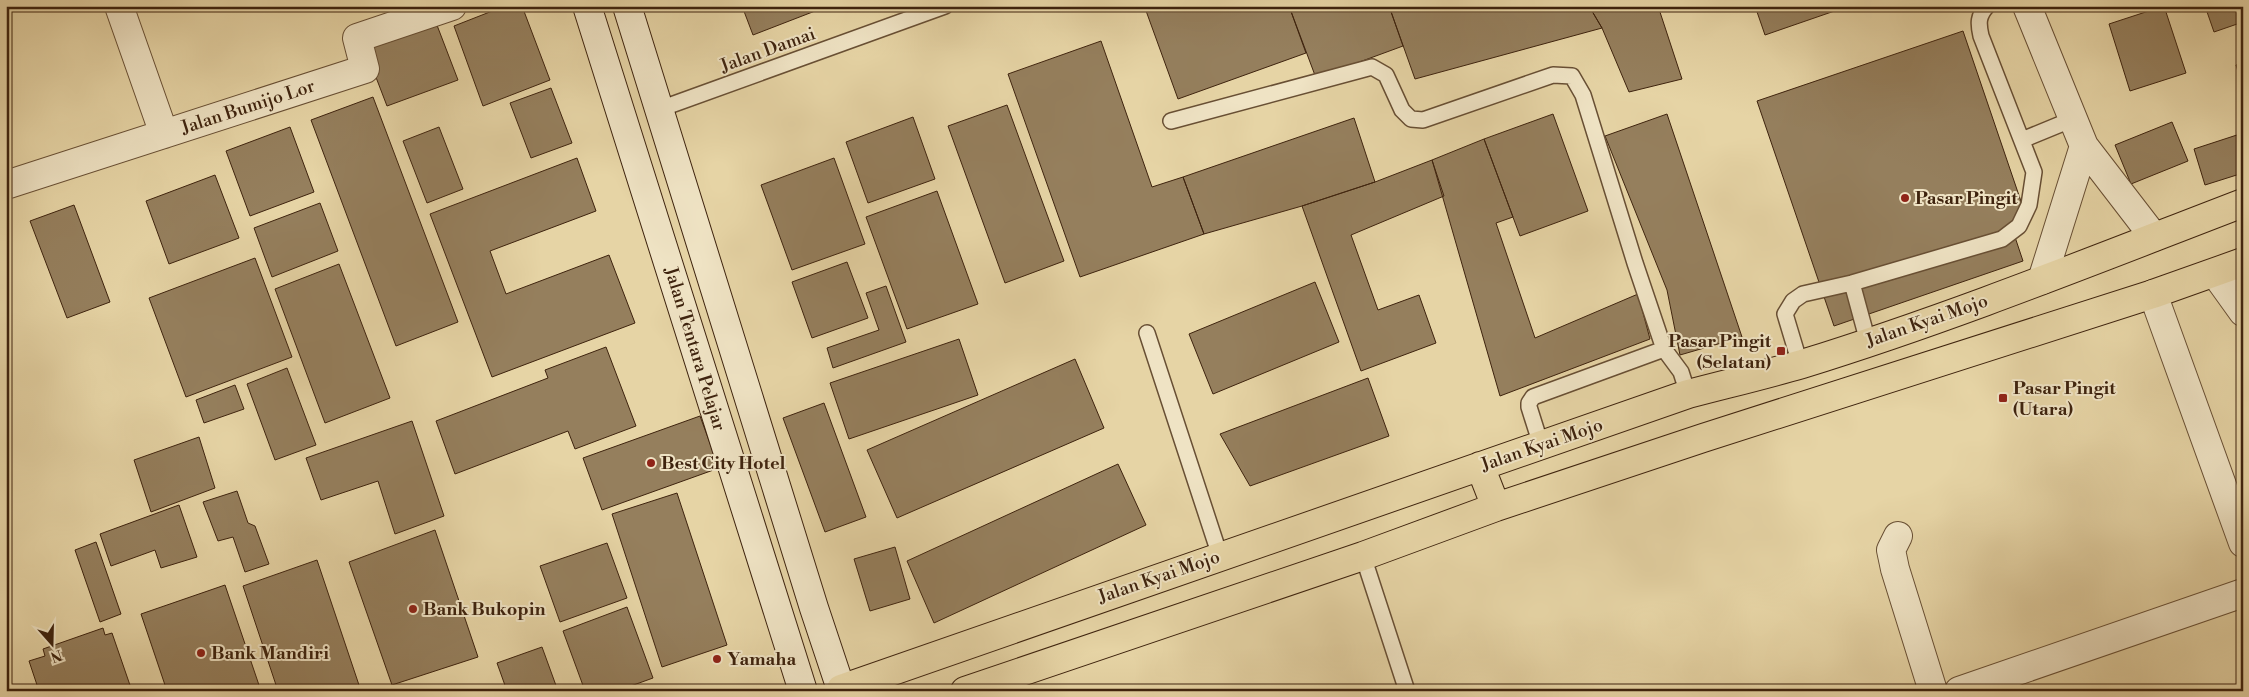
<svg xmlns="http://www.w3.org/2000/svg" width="2249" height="697" viewBox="0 0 2249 697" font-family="'Libre Bodoni',serif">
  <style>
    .building { fill: #957f5d; stroke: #3e230e }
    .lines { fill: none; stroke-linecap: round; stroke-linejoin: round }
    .lane-casing { stroke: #684f34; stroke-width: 18 }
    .street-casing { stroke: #684f34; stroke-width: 30 }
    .secondary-casing { stroke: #3e230e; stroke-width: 30 }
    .primary-casing { stroke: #3e230e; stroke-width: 30 }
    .lane { stroke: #efe3c4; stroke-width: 15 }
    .street { stroke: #efe3c4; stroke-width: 28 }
    .secondary { stroke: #efe3c4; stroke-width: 28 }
    .primary { stroke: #e6d4a5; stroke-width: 28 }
    .poi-dot { fill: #8f2418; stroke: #efe3c4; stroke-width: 2 }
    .labels { text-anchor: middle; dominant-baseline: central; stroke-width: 4; stroke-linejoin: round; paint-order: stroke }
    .street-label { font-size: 18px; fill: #3e230e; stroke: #efe3c4 }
    .poi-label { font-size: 18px; font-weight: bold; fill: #3e230e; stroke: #efe3c4; text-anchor: start }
  </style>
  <rect width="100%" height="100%" fill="#e6d4a5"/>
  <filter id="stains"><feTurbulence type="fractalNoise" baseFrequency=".004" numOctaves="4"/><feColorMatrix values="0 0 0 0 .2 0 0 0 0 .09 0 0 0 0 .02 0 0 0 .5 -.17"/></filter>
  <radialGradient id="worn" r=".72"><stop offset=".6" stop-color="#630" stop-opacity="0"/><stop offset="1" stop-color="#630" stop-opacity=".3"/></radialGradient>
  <path class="building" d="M 505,6 L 522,6 L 550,80 L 483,106 L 454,26 Z
    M 742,6 L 828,6 L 753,35 Z
    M 1150,6 L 1289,6 L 1306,53 L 1178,99 L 1145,8 Z
    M 1289,6 L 1389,6 L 1403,46 L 1316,78 Z
    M 1389,6 L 1589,6 L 1602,28 L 1415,79 Z
    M 1589,6 L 1658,6 L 1682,79 L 1629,92 L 1602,28 Z
    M 1755,6 L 1849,6 L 1765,35 Z
    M 2164,6 L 2186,73 L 2130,91 L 2109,24 Z
    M 2205,6 L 2243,6 L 2243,22 L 2214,32 Z
    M 435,20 L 458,80 L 387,106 L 364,46 Z
    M 1963,31 L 2027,219 L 2011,225 L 2023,261 L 1834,326 L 1757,101 Z
    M 1101,41 L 1152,187 L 1183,177 L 1204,234 L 1080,277 L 1008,74 Z
    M 2243,63 L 2243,89 L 2236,65 Z
    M 551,88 L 572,143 L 531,158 L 510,103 Z
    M 373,97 L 458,322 L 396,346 L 311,120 Z
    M 1007,105 L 1064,261 L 1005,283 L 948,126 Z
    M 1553,114 L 1588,211 L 1520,236 L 1484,139 Z
    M 1667,114 L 1742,337 L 1680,355 L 1667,290 L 1605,136 Z
    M 913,117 L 935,179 L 868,203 L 846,142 Z
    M 1354,118 L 1375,182 L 1302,206 L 1204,234 L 1183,177 Z
    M 2172,122 L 2188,161 L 2131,184 L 2115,145 Z
    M 290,127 L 314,192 L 250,216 L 226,151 Z
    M 439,127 L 463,189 L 427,203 L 403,141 Z
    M 2243,133 L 2243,173 L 2205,185 L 2194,149 Z
    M 1484,139 L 1513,217 L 1496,223 L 1535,338 L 1638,294 L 1650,339 L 1500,396 L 1432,160 Z
    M 577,158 L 596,211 L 490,251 L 506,294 L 609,255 L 635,323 L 492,377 L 430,214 Z
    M 834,158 L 865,244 L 792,270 L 761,185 Z
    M 1432,160 L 1444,196 L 1351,235 L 1378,310 L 1419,295 L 1436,343 L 1361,371 L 1302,206 L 1375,182 Z
    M 215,175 L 239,238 L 169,264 L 146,201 Z
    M 937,191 L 978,304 L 907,329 L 866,217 Z
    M 320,203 L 338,251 L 272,277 L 254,228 Z
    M 74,205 L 110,302 L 67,318 L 30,221 Z
    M 255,258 L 292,357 L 186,397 L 149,298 Z
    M 847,262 L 868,318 L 812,338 L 792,282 Z
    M 339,264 L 390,398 L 325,423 L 275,289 Z
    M 1315,282 L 1339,342 L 1213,394 L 1189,334 Z
    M 886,286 L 906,342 L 833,368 L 827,348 L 879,330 L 866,293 Z
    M 959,339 L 978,395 L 849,439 L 830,383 Z
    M 606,347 L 636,426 L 575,449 L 568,431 L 455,474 L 436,421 L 548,378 L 545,370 Z
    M 1075,359 L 1104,428 L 897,518 L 867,450 Z
    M 287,368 L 316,445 L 275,460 L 247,384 Z
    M 1368,378 L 1389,436 L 1250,486 L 1220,434 Z
    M 235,385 L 244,409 L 204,423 L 196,400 Z
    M 824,403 L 866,517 L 825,532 L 783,418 Z
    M 700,416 L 719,468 L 602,510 L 583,458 Z
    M 412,421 L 444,516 L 395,534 L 378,481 L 321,500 L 306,458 Z
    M 199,437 L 215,488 L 151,512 L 134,460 Z
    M 1118,464 L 1146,525 L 934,623 L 907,561 Z
    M 237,491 L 248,523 L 255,526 L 269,564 L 245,572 L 233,537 L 218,541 L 203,502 Z
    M 677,493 L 727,645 L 662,667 L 612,514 Z
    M 179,505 L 197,557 L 161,568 L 155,550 L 111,566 L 100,534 Z
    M 435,530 L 478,657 L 392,685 L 349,562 Z
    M 96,542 L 121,614 L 100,622 L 75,550 Z
    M 607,543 L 627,598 L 560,622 L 540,566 Z
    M 895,547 L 910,599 L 870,611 L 854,559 Z
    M 317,560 L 361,691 L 278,691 L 243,586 Z
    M 225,585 L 261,691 L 167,691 L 141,614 Z
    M 627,607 L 653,678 L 617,691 L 585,691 L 563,631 Z
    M 103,628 L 105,635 L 112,633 L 132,691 L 39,691 L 29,661 L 45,656 L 43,649 Z
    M 542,647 L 558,691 L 507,691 L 497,663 Z"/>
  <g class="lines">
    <g class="lane-casing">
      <path id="lane" d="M 660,109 L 945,6
        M 1171,121 L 1372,67 L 1386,75 L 1402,110 L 1411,119 L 1423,120 L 1553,75 L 1572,76 L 1583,95 L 1635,263 L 1664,349 L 1681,372 L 1688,394
        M 2022,140 L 2073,119
        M 1852,283 L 1868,342
        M 1147,333 L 1220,556
        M 1800,364 L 1785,314 L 1793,301 L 1803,294 L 1852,283 L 2002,239 L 2019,226 L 2029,205 L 2034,172 L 1981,36 C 1978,23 1978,16 1987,6
        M 1541,445 L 1529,407 L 1529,403 L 1533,397 L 1664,349
        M 1363,556 L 1407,691"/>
    </g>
    <g class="street-casing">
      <path id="street" d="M 119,6 L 164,134
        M 2027,6 L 2084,146 L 2154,237
        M 6,185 L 365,69 L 357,38 L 452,6
        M 2215,273 L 2243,312
        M 2042,280 L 2084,146
        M 2153,294 L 2243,543
        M 1898,536 L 1891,550 L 1895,569 L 1933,691
        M 1959,691 L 2243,593"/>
    </g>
    <g class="secondary-casing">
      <path id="secondary" d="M 587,6 L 803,691
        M 627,6 L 814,608 L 841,689"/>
    </g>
    <g class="primary-casing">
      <path id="primary" d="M 1480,466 L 1496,507
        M 841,689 L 1688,394 C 1726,384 1764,375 1802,364 C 1951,318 2097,259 2243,203
        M 965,691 L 1363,556 L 1496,507 L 1703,438 L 2153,294 L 2243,262"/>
    </g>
    <use href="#lane" class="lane"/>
    <use href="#street" class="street"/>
    <use href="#secondary" class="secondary"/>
    <use href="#primary" class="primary"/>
  </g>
  <g class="poi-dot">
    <circle cx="1905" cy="198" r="5"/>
    <rect x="1776" y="346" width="10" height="10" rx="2.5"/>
    <rect x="1998" y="393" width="10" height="10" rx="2.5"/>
    <circle cx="651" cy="463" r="5"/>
    <circle cx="413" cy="609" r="5"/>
    <circle cx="201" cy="653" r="5"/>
    <circle cx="717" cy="659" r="5"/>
  </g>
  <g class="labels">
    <g class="street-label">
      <text transform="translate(768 50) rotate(-20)">Jalan Damai</text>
      <text transform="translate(248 107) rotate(-18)">Jalan Bumijo Lor</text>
      <text transform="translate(1927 321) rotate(-19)">Jalan Kyai Mojo</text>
      <text transform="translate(695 349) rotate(73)">Jalan Tentara Pelajar</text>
      <text transform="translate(1542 445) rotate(-19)">Jalan Kyai Mojo</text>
      <text transform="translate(1159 577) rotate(-19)">Jalan Kyai Mojo</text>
    </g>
    <g class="poi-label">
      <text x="1915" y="198">Pasar Pingit</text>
      <text x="1771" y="341" text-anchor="end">Pasar Pingit<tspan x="1771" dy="21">(Selatan)</tspan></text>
      <text x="2013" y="388">Pasar Pingit<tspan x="2013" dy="21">(Utara)</tspan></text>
      <text x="661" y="463">Best City Hotel</text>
      <text x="423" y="609">Bank Bukopin</text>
      <text x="211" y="653">Bank Mandiri</text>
      <text x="727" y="659">Yamaha</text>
    </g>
  </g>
  <rect width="2249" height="697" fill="none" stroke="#e6d4a5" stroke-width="25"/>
  <rect x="8" y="8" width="2234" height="682" fill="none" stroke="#3e230e" stroke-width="2.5"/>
  <rect x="12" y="12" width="2224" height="672" fill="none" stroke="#3e230e"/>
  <g transform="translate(52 644) rotate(160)" stroke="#efe3c4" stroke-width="4" paint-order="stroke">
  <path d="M0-4L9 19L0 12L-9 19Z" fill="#3e230e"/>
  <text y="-8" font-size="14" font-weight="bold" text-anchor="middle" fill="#3e230e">N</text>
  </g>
  <rect width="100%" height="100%" filter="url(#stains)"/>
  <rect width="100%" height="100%" fill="url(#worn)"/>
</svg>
